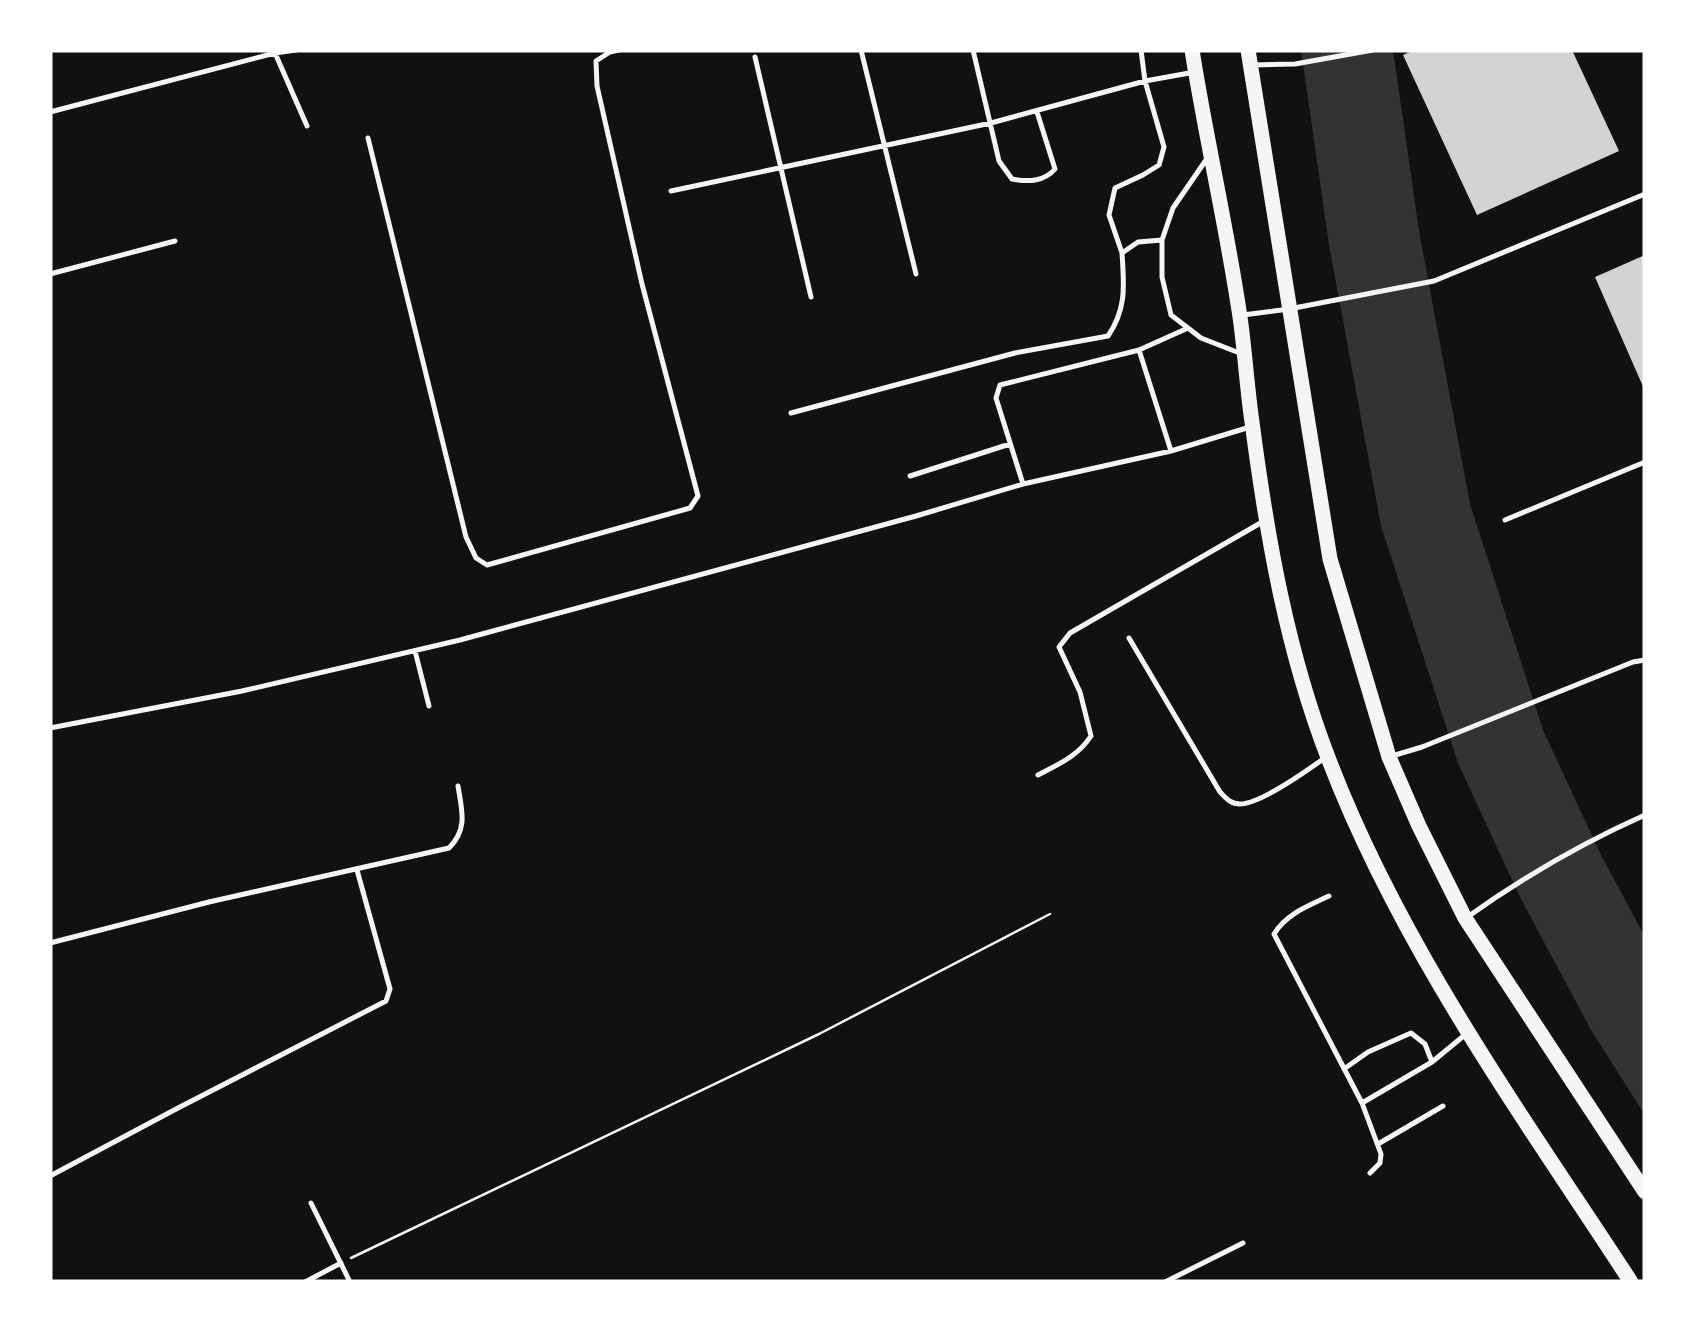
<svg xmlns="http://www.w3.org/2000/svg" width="1695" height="1332" viewBox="0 0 1695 1332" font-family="Karla,sans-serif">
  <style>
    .water { fill: #333 }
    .building { fill: #d3d3d3 }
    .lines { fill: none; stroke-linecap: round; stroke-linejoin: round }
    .path { stroke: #f5f5f5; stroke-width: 2.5 }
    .service { stroke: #f5f5f5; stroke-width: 5 }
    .trunk { stroke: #f5f5f5; stroke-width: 15 }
  </style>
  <rect width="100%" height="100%" fill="#111"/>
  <path class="water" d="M 1301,50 L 1393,50 L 1419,231 L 1470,504 L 1543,730 L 1601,855 L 1645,937 L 1645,1115 L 1591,1030 L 1519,895 L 1458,763 L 1381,526 L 1329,245 Z"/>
  <path class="building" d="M 1414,50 L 1572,50 L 1619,151 L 1477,215 L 1403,55 Z
    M 1645,255 L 1645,391 L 1595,277 Z"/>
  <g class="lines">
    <path class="path" d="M 351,1258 L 819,1034 L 1050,914"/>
    <path class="service" d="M 296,50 L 275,53 L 307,126
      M 861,50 L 916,274
      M 973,50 L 999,161 L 1012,179 C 1028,182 1044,182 1055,169 L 1037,112
      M 755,57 L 811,297
      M 1253,65 L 1295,64 L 1373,50
      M 50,112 L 275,53
      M 368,138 L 466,537 L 476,558 L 487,565 L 690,508 L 698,496 L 642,284 L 597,86 L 596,61 L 610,52 L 619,50
      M 1208,157 L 1173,208 L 1162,240 L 1162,277 L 1171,315 L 1201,338 L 1242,354
      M 671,191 L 991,123 L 1145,81 L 1195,72
      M 1122,253 L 1109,215 L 1115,188 L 1143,175 L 1159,165 L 1164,147 L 1145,81 L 1141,50
      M 50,274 L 175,241
      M 1243,315 L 1289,309 L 1434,281 L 1645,194
      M 1139,350 L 1171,451
      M 791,413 L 1015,353 L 1108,336 C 1127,308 1124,285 1122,253 L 1138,242 L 1162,240
      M 910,476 L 1010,444
      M 1023,484 L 996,398 L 1000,385 L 1139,350 L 1188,328
      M 1505,520 L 1645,462
      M 1129,638 L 1220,792 C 1226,798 1230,804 1240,804 C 1260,804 1308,770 1326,757
      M 415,651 L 429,706
      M 50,728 L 242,691 L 460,640 L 916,516 L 1023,484 L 1171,451 L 1250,427
      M 1392,756 L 1422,747 L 1633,662 L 1645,660
      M 1038,775 C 1059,764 1078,756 1091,736 L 1080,692 L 1059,647 L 1070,633 L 1264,521
      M 1329,896 C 1308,906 1286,914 1274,934 L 1362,1103
      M 1466,918 C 1522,878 1582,843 1645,815
      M 50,943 L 209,902 L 449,848 C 468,829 462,811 458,786
      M 1344,1069 L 1368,1052 L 1411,1033 L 1425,1044 L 1432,1062
      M 1378,1144 L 1443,1106
      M 1370,1173 L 1380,1163 L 1381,1154 L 1362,1103 L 1432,1062 L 1466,1034
      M 50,1176 L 178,1108 L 386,1001 L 390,989 L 357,870
      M 311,1203 L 350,1282
      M 305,1282 L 341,1263
      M 1165,1282 L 1243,1243"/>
    <path class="trunk" d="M 1192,50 C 1206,139 1227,228 1240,317 C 1245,352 1247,388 1252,422 C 1267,537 1287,652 1329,760 C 1401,948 1522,1115 1631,1282
      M 1248,50 L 1330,559 L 1389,757 L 1419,826 L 1465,918 L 1645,1192"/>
  </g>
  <rect width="1695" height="1332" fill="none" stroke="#ffffff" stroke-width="105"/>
</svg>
